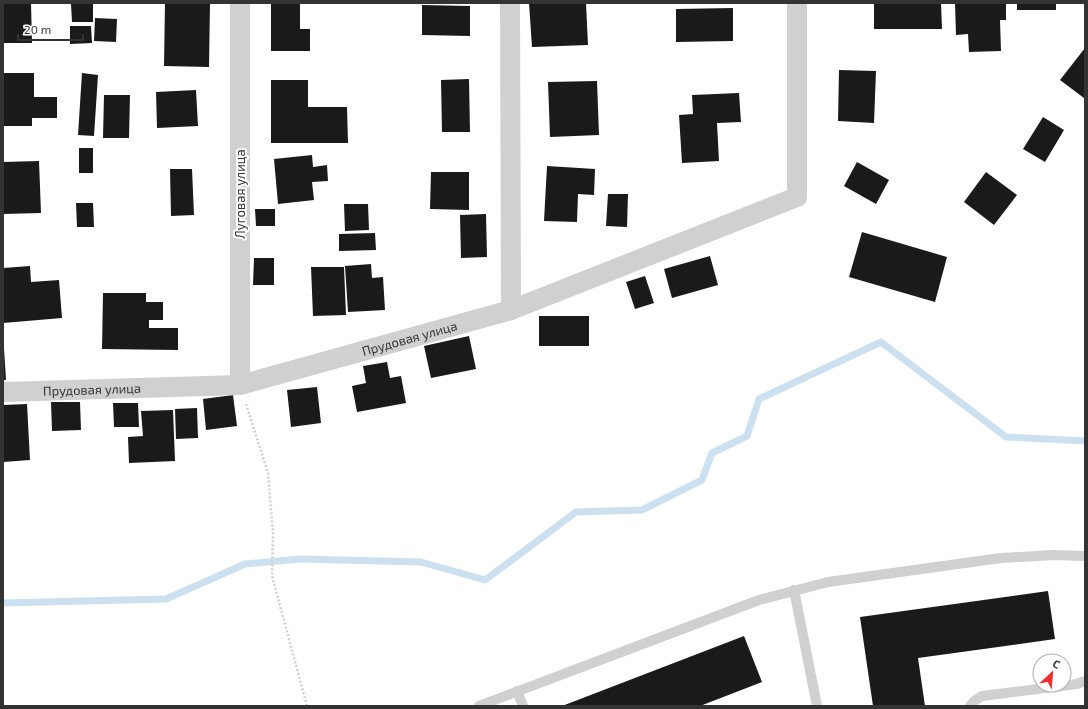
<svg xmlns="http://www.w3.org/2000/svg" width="1088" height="709" viewBox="0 0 1088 709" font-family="'Exo 2',sans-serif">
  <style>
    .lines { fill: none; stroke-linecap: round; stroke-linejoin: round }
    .stream { stroke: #cde0f0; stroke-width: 7 }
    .building { fill: #1a1a1a }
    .path { stroke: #d0d0d0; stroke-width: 2.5; stroke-dasharray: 2 2; stroke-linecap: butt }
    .service { stroke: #d0d0d0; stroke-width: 10 }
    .minor { stroke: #d0d0d0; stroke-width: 20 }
    .labels { text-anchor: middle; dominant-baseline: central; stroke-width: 4; stroke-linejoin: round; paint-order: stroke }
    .street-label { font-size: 13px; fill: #333; stroke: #fff }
  </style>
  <rect width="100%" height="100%" fill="#fff"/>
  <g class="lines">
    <path class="stream" d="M 3,603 L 166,599 L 245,564 L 300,559 L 421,562 L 485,580 L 576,512 L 642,510 L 702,480 L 712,453 L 747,436 L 759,399 L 881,342 L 1006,437 L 1085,441"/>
  </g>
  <path class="building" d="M 3,3 L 31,3 L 32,43 L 3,43 Z
    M 93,3 L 93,22 L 72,22 L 71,4 Z
    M 165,3 L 210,3 L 209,67 L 164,66 Z
    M 271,3 L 300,3 L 300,29 L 310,29 L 310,51 L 271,51 Z
    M 529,3 L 586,3 L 588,45 L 532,47 Z
    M 874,3 L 941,3 L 942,29 L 874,29 Z
    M 955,3 L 1006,3 L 1006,20 L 1000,20 L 1001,51 L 969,52 L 968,34 L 956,35 Z
    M 1017,3 L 1056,3 L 1056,10 L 1017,10 Z
    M 422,5 L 470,6 L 470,36 L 422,35 Z
    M 733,8 L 733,41 L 676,42 L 676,9 Z
    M 95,18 L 117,19 L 116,42 L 94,41 Z
    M 70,26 L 91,26 L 92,43 L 70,44 Z
    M 1085,48 L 1085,97 L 1084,98 L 1060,80 Z
    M 839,70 L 876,71 L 874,123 L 838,121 Z
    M 3,73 L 34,73 L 34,97 L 57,97 L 57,118 L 32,118 L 32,126 L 3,126 Z
    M 82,73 L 98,75 L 94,136 L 78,135 Z
    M 469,79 L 470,132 L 442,132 L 441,80 Z
    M 271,80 L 308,80 L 308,107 L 347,107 L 348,143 L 271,143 Z
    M 597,81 L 599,135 L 550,137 L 548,82 Z
    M 196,90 L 198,126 L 157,128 L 156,92 Z
    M 739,93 L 741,122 L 717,123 L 719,161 L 682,163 L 679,115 L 693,114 L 692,95 Z
    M 104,95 L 130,95 L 129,138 L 103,138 Z
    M 1043,117 L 1064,130 L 1045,162 L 1023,149 Z
    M 79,148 L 93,148 L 93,173 L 79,173 Z
    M 312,155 L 313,167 L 327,165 L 328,181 L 312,182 L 314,200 L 278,204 L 274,159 Z
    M 39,161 L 41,213 L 3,214 L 3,162 Z
    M 857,162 L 889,180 L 876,204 L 844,186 Z
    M 547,166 L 595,169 L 594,195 L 578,194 L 577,222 L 544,221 Z
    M 170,169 L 192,169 L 194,215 L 171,216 Z
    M 431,172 L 469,172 L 469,210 L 430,209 Z
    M 986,172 L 1017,195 L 994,225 L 964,202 Z
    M 608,194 L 628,194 L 627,227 L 606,226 Z
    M 76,203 L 93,203 L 94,227 L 77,227 Z
    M 344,204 L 368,204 L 369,230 L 345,231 Z
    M 255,209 L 275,209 L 275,226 L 256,226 Z
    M 486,214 L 487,257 L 461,258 L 460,215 Z
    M 862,232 L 947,257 L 935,302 L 849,277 Z
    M 375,233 L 376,250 L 339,251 L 339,234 Z
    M 710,256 L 718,285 L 672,298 L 664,269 Z
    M 254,258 L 274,258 L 274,285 L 253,285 Z
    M 371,264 L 372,278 L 383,277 L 385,310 L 348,312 L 345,266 Z
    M 30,266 L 31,282 L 59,280 L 62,318 L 3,323 L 3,268 Z
    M 311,267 L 344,267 L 346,315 L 313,316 Z
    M 645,276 L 654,303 L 635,309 L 626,282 Z
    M 103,293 L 146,293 L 146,302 L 163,302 L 163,320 L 149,320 L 149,328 L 178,328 L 178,350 L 102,349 Z
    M 539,316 L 589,316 L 589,346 L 539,346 Z
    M 469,336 L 476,369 L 431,378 L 424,346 Z
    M 3,348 L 4,348 L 6,380 L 3,380 Z
    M 387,362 L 390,378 L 401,376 L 406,403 L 357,412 L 352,386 L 366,383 L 363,366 Z
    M 317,387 L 321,423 L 291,427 L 287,390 Z
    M 233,395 L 237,426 L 206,430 L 203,399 Z
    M 51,402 L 80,402 L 81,430 L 52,431 Z
    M 113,403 L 138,403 L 139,427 L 114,427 Z
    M 27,404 L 30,460 L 3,462 L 3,405 Z
    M 197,408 L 198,438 L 176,439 L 175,409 Z
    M 173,410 L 175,461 L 129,463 L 128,437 L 143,436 L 141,411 Z
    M 1048,591 L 1055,639 L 918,658 L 925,706 L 873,706 L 860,617 Z
    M 744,636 L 762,682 L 700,706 L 562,706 Z"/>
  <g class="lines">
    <path class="path" d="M 246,404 L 268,473 L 273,534 L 272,576 L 307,706"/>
    <path class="service" d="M 794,590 L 817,706
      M 517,691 L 523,706
      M 479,706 L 759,600 L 828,582 L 1001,558 L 1054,555 L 1085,556
      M 970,706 L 974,701 L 982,696 L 1077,684 L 1085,681"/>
    <g class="minor">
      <path d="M 511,310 L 797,197 L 797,3"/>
      <path d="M 240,385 L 240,3"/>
      <path id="s1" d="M 3,392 L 240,385 L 511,310 L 510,3"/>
    </g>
  </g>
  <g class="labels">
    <g class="street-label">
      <text transform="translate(240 194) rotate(-90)">Луговая улица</text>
      <text stroke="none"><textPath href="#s1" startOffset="413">Прудовая улица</textPath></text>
      <text stroke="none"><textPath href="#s1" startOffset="89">Прудовая улица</textPath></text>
    </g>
  </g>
  <rect width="1088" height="709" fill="none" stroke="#333333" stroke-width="8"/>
  <g transform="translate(1052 673) rotate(26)"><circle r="19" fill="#ffffff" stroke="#adadad"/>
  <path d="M0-3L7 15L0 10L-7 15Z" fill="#f02f2f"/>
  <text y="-6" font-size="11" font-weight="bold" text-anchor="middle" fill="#333333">С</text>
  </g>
  <path d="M18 34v6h65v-6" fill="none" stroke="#333333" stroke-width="2"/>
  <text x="24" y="34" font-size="12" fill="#333333" stroke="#ffffff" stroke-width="3" paint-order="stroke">20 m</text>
</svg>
